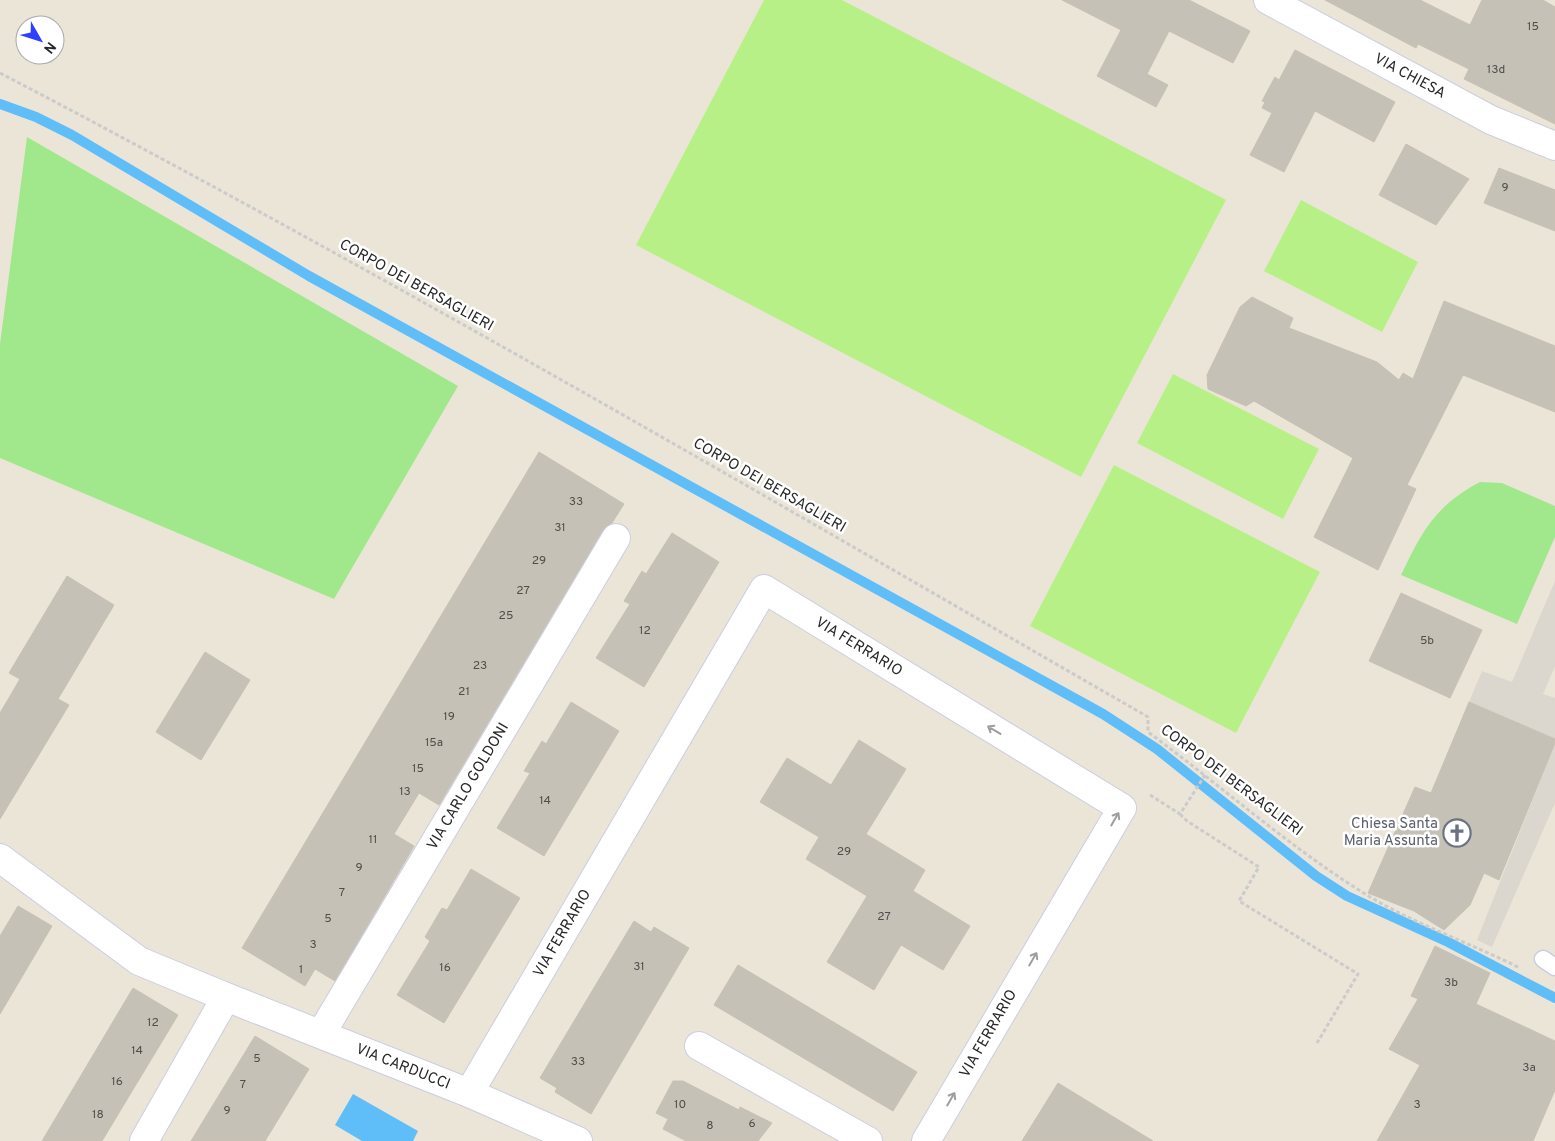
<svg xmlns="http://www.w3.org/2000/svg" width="1555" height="1141" viewBox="0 0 1555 1141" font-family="Overpass,sans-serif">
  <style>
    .green { fill: #a1e88d }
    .pitch { fill: #b8f088 }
    .plaza { fill: #dbd7ce }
    .water { fill: #5fbdf8 }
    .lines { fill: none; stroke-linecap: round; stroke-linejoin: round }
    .stream { stroke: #5fbdf8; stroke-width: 10 }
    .building { fill: #c6c1b7; stroke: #c6c1b1 }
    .lane-casing { stroke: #cccde2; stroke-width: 19 }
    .street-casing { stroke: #cccde2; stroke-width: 30 }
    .path { stroke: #cbcbcb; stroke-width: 3; stroke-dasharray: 4 2.5; stroke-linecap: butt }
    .lane { stroke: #fff; stroke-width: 16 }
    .street { stroke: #fff; stroke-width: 28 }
    .oneway { stroke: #9e9e9e }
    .labels { text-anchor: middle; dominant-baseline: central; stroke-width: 5; stroke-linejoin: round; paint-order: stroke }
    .number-label { font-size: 12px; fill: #4f4e4b }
    .street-label { font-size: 15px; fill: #272727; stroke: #fff }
    .worship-label { font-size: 15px; fill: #5b616d; stroke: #fff; text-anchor: end }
  </style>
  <rect width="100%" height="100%" fill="#ebe5d7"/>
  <path class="green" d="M 27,137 L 458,386 L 334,599 L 0,458 L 0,344 Z
    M 1480,482 L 1502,483 L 1555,506 L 1555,537 L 1517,624 L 1401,575 C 1422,531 1436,505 1480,482 Z"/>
  <path class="pitch" d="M 764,0 L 842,0 L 1226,200 L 1081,477 L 636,245 Z
    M 1301,200 L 1418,262 L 1382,332 L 1264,271 Z
    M 1173,374 L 1319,449 L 1283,519 L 1137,443 Z
    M 1114,465 L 1320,572 L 1236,733 L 1030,626 Z"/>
  <path class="plaza" d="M 1555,581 L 1555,666 L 1543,694 L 1555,698 L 1555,739 L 1469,702 L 1482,671 L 1512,682 Z
    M 1555,743 L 1555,803 L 1492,947 L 1477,940 Z"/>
  <path class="water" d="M 353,1094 L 418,1131 L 413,1141 L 362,1141 L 335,1125 Z"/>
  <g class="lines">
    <path class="stream" d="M 0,104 L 36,117 L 72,135 L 309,276 L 1103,714 L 1157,749 L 1316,876 L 1347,896 L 1448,942 L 1555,998"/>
  </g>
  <path class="building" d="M 1062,0 L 1189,0 L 1250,31 L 1233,63 L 1169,31 L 1147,74 L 1168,85 L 1156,107 L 1097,76 L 1121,30 Z
    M 1325,0 L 1420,0 L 1470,25 L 1482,0 L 1543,0 L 1555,7 L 1555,124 L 1464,79 L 1469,69 L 1418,44 L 1416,48 Z
    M 1295,50 L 1395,102 L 1374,142 L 1315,111 L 1284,172 L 1250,155 L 1272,113 L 1262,108 L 1265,102 L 1262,101 L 1275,77 L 1279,80 Z
    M 1406,144 L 1469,179 L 1436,225 L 1379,195 Z
    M 1499,168 L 1555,190 L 1555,231 L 1484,203 Z
    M 1252,297 L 1293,318 L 1289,328 L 1377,362 L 1399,380 L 1403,373 L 1413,379 L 1444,301 L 1555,346 L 1555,412 L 1463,375 L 1407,485 L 1416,489 L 1378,570 L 1314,537 L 1353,458 L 1254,401 L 1246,406 L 1208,389 L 1207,375 L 1240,307 Z
    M 539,452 L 624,504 L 612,523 L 603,530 L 439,805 L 419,793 L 394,834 L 414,846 L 335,981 L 315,969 L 305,986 L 242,948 Z
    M 672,533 L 719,562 L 644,687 L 596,658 L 630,604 L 624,601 L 642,571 L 646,574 Z
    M 67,576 L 114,605 L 58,699 L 69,705 L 0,819 L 0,713 L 20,679 L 9,673 Z
    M 1401,593 L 1482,630 L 1450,698 L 1369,661 Z
    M 205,652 L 250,680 L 201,760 L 156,732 Z
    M 571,702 L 619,731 L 544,856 L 497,828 L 530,773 L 524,771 L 542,741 L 546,744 Z
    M 1469,702 L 1555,739 L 1555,743 L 1499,880 L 1484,873 L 1470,905 L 1444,930 L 1414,911 L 1368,893 L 1415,787 L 1431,793 Z
    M 859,740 L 906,769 L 866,834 L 925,870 L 913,891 L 970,926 L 943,970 L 901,945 L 874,990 L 827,962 L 867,896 L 806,859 L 819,837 L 760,802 L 787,758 L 831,785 Z
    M 471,869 L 520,898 L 444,1023 L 397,995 L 430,941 L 425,937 L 442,908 L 447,910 Z
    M 18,906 L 52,926 L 0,1014 L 0,936 Z
    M 634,921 L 651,932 L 654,927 L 689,948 L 591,1114 L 555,1092 L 557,1088 L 540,1078 Z
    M 1435,946 L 1490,973 L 1476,1004 L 1555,1041 L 1555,1090 L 1533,1141 L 1377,1141 L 1420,1065 L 1389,1049 L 1418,999 L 1411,996 Z
    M 738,965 L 917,1072 L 893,1111 L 714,1005 Z
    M 133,988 L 178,1015 L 102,1141 L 42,1141 Z
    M 255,1036 L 309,1069 L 265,1141 L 191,1141 Z
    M 673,1081 L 683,1081 L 739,1110 L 740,1107 L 772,1123 L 758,1141 L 686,1141 L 663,1129 L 668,1119 L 656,1113 Z
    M 1058,1083 L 1153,1141 L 1022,1141 Z"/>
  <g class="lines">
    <g class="lane-casing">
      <path id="lane" d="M 1543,959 L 1555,967"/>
    </g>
    <g class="street-casing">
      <g id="street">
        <path id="s1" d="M 1268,0 L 1491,120 L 1555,146"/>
        <path d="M 0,858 L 139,961 L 226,997"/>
        <path id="s2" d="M 321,1034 L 616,538"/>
        <path d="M 699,1046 L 868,1141"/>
        <path id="s3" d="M 469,1093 L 764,589 L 1122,808 L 926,1141"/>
        <path id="s4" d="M 144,1141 L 226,997 L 469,1093 L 578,1141"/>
      </g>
    </g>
    <path class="path" d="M 0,73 C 389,276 768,498 1148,717 L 1148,732 C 1220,785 1287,845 1362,892 C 1411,923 1468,942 1520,968
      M 1150,795 L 1180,814 L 1205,775
      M 1180,814 L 1187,821 L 1259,867 L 1239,901 L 1358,974 L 1317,1043"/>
    <use href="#lane" class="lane"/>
    <use href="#street" class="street"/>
  </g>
  <defs><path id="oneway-shaft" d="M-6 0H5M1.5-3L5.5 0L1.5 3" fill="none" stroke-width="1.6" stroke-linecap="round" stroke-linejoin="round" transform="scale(1.25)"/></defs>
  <g class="oneway">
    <use href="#oneway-shaft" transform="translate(994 730) rotate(-149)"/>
    <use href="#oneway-shaft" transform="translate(1115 819) rotate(-60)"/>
    <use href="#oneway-shaft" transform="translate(1033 959) rotate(-60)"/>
    <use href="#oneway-shaft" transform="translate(951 1099) rotate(-60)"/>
  </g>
  <defs>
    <g id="church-ring" transform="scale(1.4375)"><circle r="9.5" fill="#fff" stroke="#6b7280" stroke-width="1.5"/><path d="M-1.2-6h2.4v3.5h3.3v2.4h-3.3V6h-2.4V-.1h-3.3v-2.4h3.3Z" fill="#6b7280"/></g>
  </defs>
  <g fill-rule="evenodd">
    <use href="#church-ring" x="1457" y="833"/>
  </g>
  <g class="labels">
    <g class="number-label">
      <text x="1533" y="27">15</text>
      <text x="1496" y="70">13d</text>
      <text x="1505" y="188">9</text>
      <text x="576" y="502">33</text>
      <text x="560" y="528">31</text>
      <text x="539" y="561">29</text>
      <text x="523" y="591">27</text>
      <text x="506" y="616">25</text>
      <text x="645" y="631">12</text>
      <text x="1427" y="641">5b</text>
      <text x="480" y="666">23</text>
      <text x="464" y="692">21</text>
      <text x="449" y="717">19</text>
      <text x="434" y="743">15a</text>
      <text x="418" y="769">15</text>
      <text x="405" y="792">13</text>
      <text x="545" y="801">14</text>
      <text x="373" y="840">11</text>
      <text x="844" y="852">29</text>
      <text x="359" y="868">9</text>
      <text x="342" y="893">7</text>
      <text x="884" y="917">27</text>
      <text x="328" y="919">5</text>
      <text x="313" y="945">3</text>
      <text x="639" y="967">31</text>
      <text x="445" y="968">16</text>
      <text x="301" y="970">1</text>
      <text x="1451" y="983">3b</text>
      <text x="153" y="1023">12</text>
      <text x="137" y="1051">14</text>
      <text x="257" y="1059">5</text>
      <text x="578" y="1062">33</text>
      <text x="1529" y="1068">3a</text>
      <text x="117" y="1082">16</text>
      <text x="243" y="1085">7</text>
      <text x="680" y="1105">10</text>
      <text x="1417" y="1105">3</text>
      <text x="227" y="1111">9</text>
      <text x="98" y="1115">18</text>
      <text x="752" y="1124">6</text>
      <text x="710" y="1126">8</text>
    </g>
    <g class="street-label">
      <text stroke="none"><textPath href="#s1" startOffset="161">VIA CHIESA</textPath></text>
      <text transform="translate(416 286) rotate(29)">CORPO DEI BERSAGLIERI</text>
      <text transform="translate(769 486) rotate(30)">CORPO DEI BERSAGLIERI</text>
      <text stroke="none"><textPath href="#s3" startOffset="695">VIA FERRARIO</textPath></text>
      <text transform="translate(1231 781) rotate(37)">CORPO DEI BERSAGLIERI</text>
      <text stroke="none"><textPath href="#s2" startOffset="288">VIA CARLO GOLDONI</textPath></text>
      <text stroke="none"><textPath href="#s3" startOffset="185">VIA FERRARIO</textPath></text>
      <text transform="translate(989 1034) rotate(-60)">VIA FERRARIO</text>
      <text stroke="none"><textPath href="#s4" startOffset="356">VIA CARDUCCI</textPath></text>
    </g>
    <g class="worship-label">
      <text x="1438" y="824">Chiesa Santa<tspan x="1438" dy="17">Maria Assunta</tspan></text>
    </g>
  </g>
  <g transform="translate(40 40) rotate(129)"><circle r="24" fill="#ffffff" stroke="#a9a9a9"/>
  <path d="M0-4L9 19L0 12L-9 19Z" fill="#303eff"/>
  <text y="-8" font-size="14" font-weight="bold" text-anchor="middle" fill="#272727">N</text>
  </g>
</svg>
